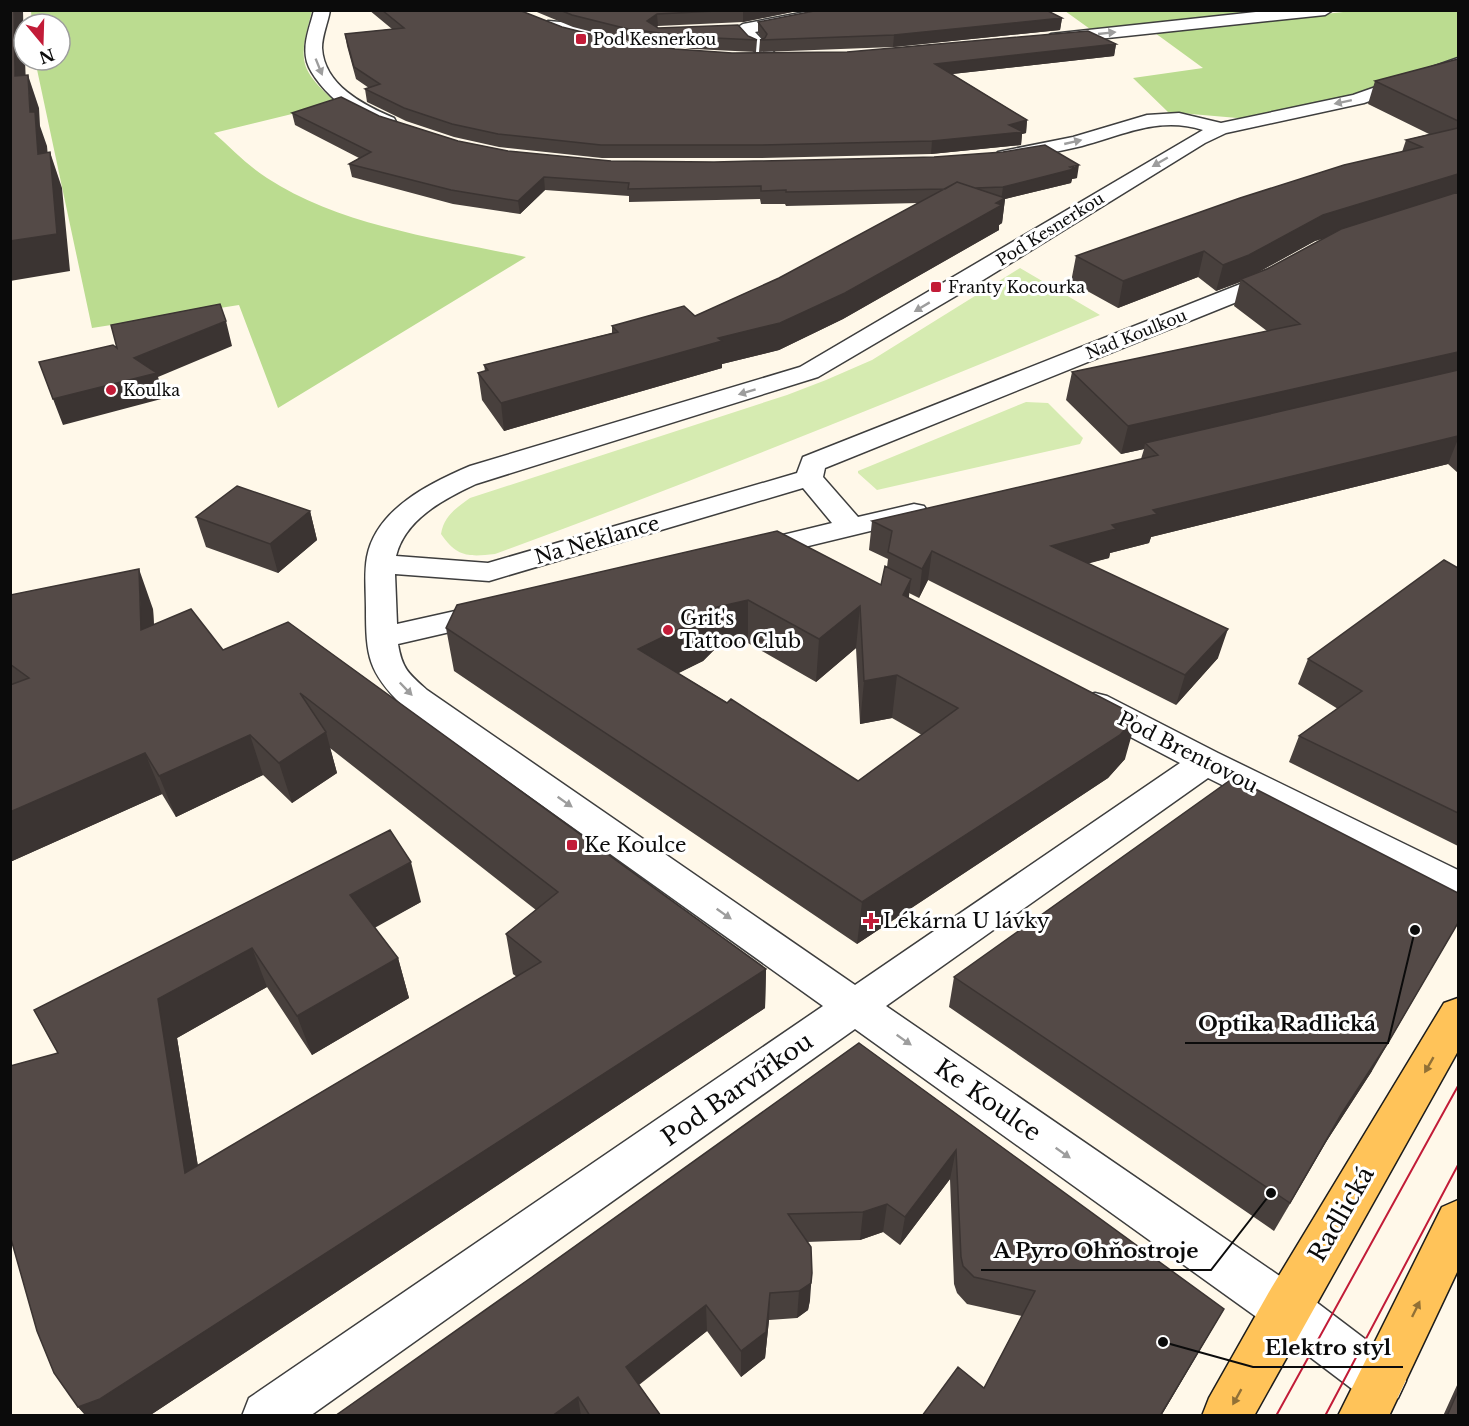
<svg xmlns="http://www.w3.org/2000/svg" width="1469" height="1426" viewBox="0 0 1469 1426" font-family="'Libre Baskerville',serif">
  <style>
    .green { fill: #d6ebb1 }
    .forest { fill: #bbdc90 }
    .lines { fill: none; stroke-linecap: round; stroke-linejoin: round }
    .minor-casing { stroke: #3e3e3e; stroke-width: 3 }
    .major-casing { stroke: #1c1c1c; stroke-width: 3 }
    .minor { fill: #fff; fill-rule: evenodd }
    .major { fill: #ffc359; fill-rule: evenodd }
    .tram { stroke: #c21c38; stroke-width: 2 }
    .wall { fill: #48403d; fill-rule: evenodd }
    .shaded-wall { fill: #3b3432 }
    .building { fill: #544a47; stroke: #3b3432; stroke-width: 1.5; fill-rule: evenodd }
    .oneway { fill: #9d9d9d }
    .oneway2 { fill: #917036 }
    .poi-dot { fill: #c21c38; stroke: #fff; stroke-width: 2 }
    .labels { text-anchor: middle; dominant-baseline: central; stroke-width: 6; stroke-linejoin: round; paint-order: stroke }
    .far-poi-label { font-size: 16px; fill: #0b0b0b; stroke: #fff; text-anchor: start }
    .far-street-label { font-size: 16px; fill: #0b0b0b; stroke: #fff }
    .street-label { font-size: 20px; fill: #0b0b0b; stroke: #fff }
    .poi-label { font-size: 20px; fill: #0b0b0b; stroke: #fff; text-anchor: start }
    .near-street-label { font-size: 24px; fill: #0b0b0b; stroke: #fff }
    .leader { fill: none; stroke: #0b0b0b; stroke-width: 2 }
    .callout-dot { fill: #0b0b0b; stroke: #fff; stroke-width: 2 }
    .callout-label { font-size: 21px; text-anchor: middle; font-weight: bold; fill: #0b0b0b; stroke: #fff; stroke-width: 6; stroke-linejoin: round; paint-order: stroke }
  </style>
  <rect width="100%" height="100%" fill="#fff8e9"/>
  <path class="green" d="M 1020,268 L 1100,315 C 900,397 699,480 495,554 C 468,557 457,557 441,534 C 444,516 456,508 470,498 L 787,395 L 826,380 L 872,360 Z
    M 1026,402 L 1048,403 L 1083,438 L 1080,444 L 877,490 L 858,473 L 858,471 Z"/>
  <path class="forest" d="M 31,11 L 312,11 C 299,60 297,68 337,103 L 214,133 C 231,148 248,166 267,178 C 340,226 441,239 526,257 L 278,408 L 239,305 L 92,328 L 35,60 L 60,60 L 60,24 L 32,24 Z
    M 1065,11 L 1279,11 L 1090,29 Z
    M 1352,11 L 1458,11 L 1458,59 L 1351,96 L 1249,119 L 1168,112 L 1133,78 L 1203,68 L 1155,33 Z"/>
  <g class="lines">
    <g class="minor-casing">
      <path id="minor" d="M 314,10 L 330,10 C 328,23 322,35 322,48 C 324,85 363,105 394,118 L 396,122 L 394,126 C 366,133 315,88 307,62 C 302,44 310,27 314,10 Z
        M 816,10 L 852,10 L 844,15 L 755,32 L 780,59 L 777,63 L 765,63 L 735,29 L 743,24 Z
        M 1274,10 L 1333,10 L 1325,15 L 1051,44 L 1043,39 L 1051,34 Z
        M 548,21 L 621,27 L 629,32 L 621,37 L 542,29 L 540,26 Z
        M 1458,58 L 1458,69 L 1364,103 L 1226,133 L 1205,143 L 983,280 L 818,377 L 476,484 C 444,499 405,519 396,556 L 488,563 L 797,473 L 803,457 L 1243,283 C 1257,276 1270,264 1286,268 L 1289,273 L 1286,278 L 1259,293 L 825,468 L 823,477 L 858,517 L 914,504 L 924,506 L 928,512 L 924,518 L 751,560 L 741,557 L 736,551 L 741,545 L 832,523 L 803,488 L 489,581 L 395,574 L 397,624 L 491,603 L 502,606 L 506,613 L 502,620 L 398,644 C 402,669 409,674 427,690 L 855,985 L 1180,763 L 1083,712 L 1079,704 L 1083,696 L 1095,693 L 1107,696 L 1218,753 L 1458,870 L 1458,901 L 1445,896 L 1208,778 L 886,1006 L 1303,1292 L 1398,1364 L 1406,1381 L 1398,1398 L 1381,1406 L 1364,1398 L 1269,1326 L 855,1029 L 310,1416 L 242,1416 L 249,1398 L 823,1006 L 403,706 C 368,672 366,656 366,608 C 366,591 364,574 367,557 C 376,509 430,483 470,466 L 800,367 L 1203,130 C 1159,116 1123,135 1082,146 C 1056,152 1031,157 1005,162 L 998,160 L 995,156 L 998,152 L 1073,137 L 1147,115 L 1179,113 L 1221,123 L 1353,95 Z"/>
    </g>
    <g class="major-casing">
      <path id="major" d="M 1458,998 L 1458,1051 L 1254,1416 L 1202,1416 L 1209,1398 L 1269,1292 L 1444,1003 Z
        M 1458,1200 L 1458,1270 L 1389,1416 L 1338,1416 L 1442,1207 Z"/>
    </g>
    <use href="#minor" class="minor"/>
    <use href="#major" class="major"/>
    <path class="tram" d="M 1276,1416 L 1458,1086
      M 1325,1416 L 1458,1165"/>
  </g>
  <path class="wall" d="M 369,10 L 519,10 L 562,27 L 618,41 L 675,49 L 732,53 L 847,52 L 1116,44 L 1114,56 L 952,74 L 1027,120 L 1026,133 L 1022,134 L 1021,145 L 931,154 L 760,158 L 602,158 L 499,147 L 454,137 L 406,121 L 367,102 L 365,89 L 369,88 L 356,79 L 347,46 L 345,34 L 392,29 Z
    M 532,10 L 802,10 L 743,22 L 658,26 L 656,27 L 658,28 L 748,36 L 757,40 L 756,52 L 693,49 L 628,41 L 573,27 Z
    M 1062,18 L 1060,30 L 893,47 L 759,52 L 760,40 L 762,39 L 758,33 L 758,22 Z
    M 1458,59 L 1458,473 L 1448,464 L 1151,537 L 1149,543 L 1110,553 L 1109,558 L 1088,563 L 1218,658 L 1176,705 L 928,580 L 919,598 L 909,593 L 909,598 L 1125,759 L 1108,778 L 857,944 L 454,671 L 446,628 L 881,585 L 887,567 L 888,559 L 869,550 L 872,521 L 1141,459 L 1144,449 L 1121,454 L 1066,400 L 1072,372 L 1267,331 L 1234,306 L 1240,282 L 1216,291 L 1198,277 L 1118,308 L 1071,282 L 1076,256 L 1402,152 L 1406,140 L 1429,134 L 1368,104 L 1375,81 ZM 1325,238 L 1267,269 L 1257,273 L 1315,241 ZM 748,643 L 816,682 L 856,648 L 860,724 L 892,718 L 922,735 L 858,781 L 678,673 L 703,661 L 714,650 Z
    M 292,113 L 379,116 L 458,141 L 508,151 L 611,161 L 1077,178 L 1072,179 L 1071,183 L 1005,199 L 1002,223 L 999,225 L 999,230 L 843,319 L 779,350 L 722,364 L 722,368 L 504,431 L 482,400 L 478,373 L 485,371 L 484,365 L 612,333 L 612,326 L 695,316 L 779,278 L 919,203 L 786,206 L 785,204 L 761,204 L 760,199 L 629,202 L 629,196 L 545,190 L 520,214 L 453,204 L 352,177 L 349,164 L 359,158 L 295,125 Z
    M 310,511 L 317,540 L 278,573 L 206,547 L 196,517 Z
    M 1458,568 L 1458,846 L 1289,762 L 1299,736 L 1338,709 L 1298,684 L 1308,659 Z
    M 10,595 L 153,609 L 154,625 L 223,650 L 288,622 L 766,969 L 765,1008 L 149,1416 L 86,1416 L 78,1407 L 58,1053 L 34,1010 L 421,902 L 374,927 L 398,958 L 409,998 L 312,1055 L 267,987 L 177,1038 L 198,1166 L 517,977 L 513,974 L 506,934 L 536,910 L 330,748 L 337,773 L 292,803 L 263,775 L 176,817 L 162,794 L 10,862 Z
    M 954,977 L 1372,1071 L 1326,1142 L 1274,1231 L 949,1007 Z
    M 859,1043 L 1224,1309 L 1161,1416 L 922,1416 L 984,1388 L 1022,1316 L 967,1304 L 957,1293 L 954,1284 L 950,1179 L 900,1245 L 883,1232 L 860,1240 L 807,1242 L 810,1300 L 808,1310 L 797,1318 L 769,1320 L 765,1358 L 741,1377 L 707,1331 L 639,1385 L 661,1416 L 335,1416 L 532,1277 Z
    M 1458,1383 L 1458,1416 L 1443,1416 Z"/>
  <path class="shaded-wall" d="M 14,10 L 23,10 L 24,60 L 25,60 L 27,110 L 15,76 Z
    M 743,10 L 802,10 L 743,22 Z
    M 657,14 L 658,26 L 648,32 L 647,21 Z
    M 1062,18 L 1060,30 L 893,47 L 894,35 Z
    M 1116,44 L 1114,56 L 934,76 L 935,64 Z
    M 28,75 L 39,108 L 40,126 L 47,146 L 51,190 L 38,154 L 30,112 Z
    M 1027,120 L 1026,133 L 1022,134 L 1021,145 L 931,154 L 932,141 Z
    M 50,152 L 62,188 L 70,271 L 10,281 L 10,241 Z
    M 1079,165 L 1077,178 L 1072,179 L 1071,183 L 1005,199 L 1002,223 L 999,225 L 999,230 L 843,319 L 779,350 L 722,364 L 722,368 L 504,431 L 501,403 L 718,338 L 996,203 L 1001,201 L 1003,187 Z
    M 1458,174 L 1458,194 L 1457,197 L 1315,241 L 1242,281 L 1241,279 L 1240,282 L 1216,291 L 1223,265 L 1323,215 Z
    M 544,177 L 545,190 L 520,214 L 518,201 Z
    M 1204,251 L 1198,277 L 1118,308 L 1123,281 Z
    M 226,321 L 232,346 L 158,377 L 165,398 L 63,425 L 53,399 L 134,358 Z
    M 1458,352 L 1458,374 L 1145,443 L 1144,449 L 1121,454 L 1128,426 Z
    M 1458,436 L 1458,439 L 1448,464 L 1151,537 L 1149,543 L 1110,553 L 1109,558 L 1046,575 L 1051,546 L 1153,510 Z
    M 310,511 L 317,540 L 278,573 L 270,544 Z
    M 932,551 L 928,580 L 919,598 L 922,569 Z
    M 139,569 L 153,609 L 156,671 L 141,630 Z
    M 911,579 L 906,622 L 903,595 Z
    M 748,600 L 748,643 L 714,650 L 703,661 L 641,692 L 638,649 L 713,608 Z
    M 860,606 L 856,648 L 816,682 L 819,639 Z
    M 1228,629 L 1218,658 L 1176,705 L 1185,675 Z
    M 897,675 L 892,718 L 860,724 L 864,681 Z
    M 1137,716 L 1125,759 L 1108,778 L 857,944 L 862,902 Z
    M 326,732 L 337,773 L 292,803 L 279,763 Z
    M 250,735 L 263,775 L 176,817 L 159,776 Z
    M 145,753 L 162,794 L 10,862 L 10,812 Z
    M 411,862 L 421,902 L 362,935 L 350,895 Z
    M 1458,923 L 1372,1071 L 1326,1142 L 1274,1231 L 1342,1113 Z
    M 252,948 L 267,987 L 177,1038 L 205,1210 L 185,1173 L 158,999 Z
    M 398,958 L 409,998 L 312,1055 L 297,1016 Z
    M 766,969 L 765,1008 L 149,1416 L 86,1416 L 78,1407 Z
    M 956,1150 L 950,1179 L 900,1245 L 905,1217 Z
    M 887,1204 L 883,1232 L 860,1240 L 863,1212 Z
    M 812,1273 L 810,1300 L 808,1310 L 797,1318 L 799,1291 Z
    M 770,1293 L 769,1320 L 765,1358 L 741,1377 L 741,1351 Z
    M 706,1305 L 707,1331 L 629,1392 L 626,1367 Z
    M 1224,1309 L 1161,1416 L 1160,1416 Z
    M 578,1397 L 581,1416 L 552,1416 Z"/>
  <path class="building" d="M 10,10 L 14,10 L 15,76 L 28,75 L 30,112 L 35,112 L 38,154 L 50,152 L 57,234 L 10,241 Z
    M 382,10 L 519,10 L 562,27 L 618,41 L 675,49 L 732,53 L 847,52 L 1088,31 L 1116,44 L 935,64 L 1027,120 L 1009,125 L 1023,132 L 932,141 L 760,145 L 601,145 L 498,134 L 452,124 L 404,108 L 365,89 L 380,84 L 354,67 L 345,34 L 404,28 Z
    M 560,10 L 736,10 L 657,14 L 647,21 L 658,28 L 738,25 L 748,36 L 757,40 L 693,37 L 628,29 L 572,15 Z
    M 819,10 L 1046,10 L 1062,18 L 894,35 L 760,40 L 765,38 L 767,34 L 758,22 Z
    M 1458,59 L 1458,121 L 1375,81 Z
    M 341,97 L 379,116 L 458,141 L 508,151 L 611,161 L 714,162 L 934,157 L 1003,152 L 1045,145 L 1079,165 L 1070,167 L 1074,169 L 1003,187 L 975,188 L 957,182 L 945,189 L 786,192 L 786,190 L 761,191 L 761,186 L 628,189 L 629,183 L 544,177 L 518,201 L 451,190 L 349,164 L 371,152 L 292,113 Z
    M 1458,128 L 1458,174 L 1323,215 L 1249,255 L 1223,265 L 1204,251 L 1123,281 L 1076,256 L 1240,198 L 1344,165 L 1422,147 L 1406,140 Z
    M 957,182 L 1005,198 L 996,203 L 1002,205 L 845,293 L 780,323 L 718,338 L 722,341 L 501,403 L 478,373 L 488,370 L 484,365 L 618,332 L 612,326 L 684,306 L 695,316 L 779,278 Z
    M 1458,192 L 1458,352 L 1128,426 L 1072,372 L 1300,324 L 1241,279 L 1267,269 L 1341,229 Z
    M 220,304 L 226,321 L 134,358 L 157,373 L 53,399 L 39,362 L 113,345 L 117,348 L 111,325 Z
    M 1458,370 L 1458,436 L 1153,510 L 1157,514 L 1112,525 L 1116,529 L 1051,546 L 1228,629 L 1185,675 L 932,551 L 922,569 L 888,552 L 892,531 L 872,521 L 1158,455 L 1145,443 Z
    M 237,486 L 310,511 L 270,544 L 196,517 Z
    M 777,531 L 881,585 L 885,566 L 911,579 L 903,595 L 1137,716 L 1120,735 L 862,902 L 446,628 L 457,605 ZM 748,600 L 819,639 L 860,606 L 864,681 L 897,675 L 958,708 L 858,781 L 731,699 L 727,703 L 638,649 L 702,618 L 713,608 Z
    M 1444,560 L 1458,568 L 1458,813 L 1299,736 L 1362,691 L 1308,659 Z
    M 139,569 L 141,630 L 191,609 L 223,650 L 288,622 L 766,969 L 100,1399 L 78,1407 L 54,1373 L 37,1331 L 11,1239 L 10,1231 L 10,1066 L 58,1053 L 34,1010 L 390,830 L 411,862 L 350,895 L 398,958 L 297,1016 L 252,948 L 158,999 L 185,1173 L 541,962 L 506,934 L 558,892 L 300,693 L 326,732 L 279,763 L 250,735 L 159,776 L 145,753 L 10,812 L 10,685 L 29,678 L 10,664 L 10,595 Z
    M 1229,781 L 1240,781 L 1458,893 L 1458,923 L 1389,1041 L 1342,1113 L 1290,1203 L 954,977 Z
    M 859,1043 L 1224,1309 L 1160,1416 L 922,1416 L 958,1367 L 984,1388 L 1035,1291 L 974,1277 L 963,1266 L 961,1257 L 956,1150 L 905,1217 L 887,1204 L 863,1212 L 788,1214 L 811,1247 L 812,1273 L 811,1283 L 799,1291 L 770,1293 L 766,1332 L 741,1351 L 706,1305 L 626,1367 L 661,1416 L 590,1416 L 578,1397 L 552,1416 L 335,1416 L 532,1277 Z
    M 1458,1391 L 1458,1416 L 1447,1416 Z"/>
  <defs><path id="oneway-solid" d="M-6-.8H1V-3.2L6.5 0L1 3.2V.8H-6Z" transform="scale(1.5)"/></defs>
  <g class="oneway">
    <use href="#oneway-solid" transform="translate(1107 33) rotate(-6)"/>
    <use href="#oneway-solid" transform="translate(319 67) rotate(68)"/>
    <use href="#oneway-solid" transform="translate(1343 102) rotate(168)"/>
    <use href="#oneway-solid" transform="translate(1073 142) rotate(-13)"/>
    <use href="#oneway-solid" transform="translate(1160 162) rotate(150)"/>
    <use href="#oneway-solid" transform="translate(922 307) rotate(149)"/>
    <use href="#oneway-solid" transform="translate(747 392) rotate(163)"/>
    <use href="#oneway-solid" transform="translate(406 689) rotate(46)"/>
    <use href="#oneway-solid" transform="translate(565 802) rotate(35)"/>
    <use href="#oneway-solid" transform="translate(724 914) rotate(35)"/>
    <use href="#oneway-solid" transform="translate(904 1040) rotate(35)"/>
    <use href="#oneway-solid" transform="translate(1063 1153) rotate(35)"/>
  </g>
  <g class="oneway2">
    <use href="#oneway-solid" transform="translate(1429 1065) rotate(120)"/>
    <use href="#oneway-solid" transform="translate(1416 1309) rotate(-64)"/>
    <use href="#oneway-solid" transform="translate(1237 1397) rotate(119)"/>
  </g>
  <g class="poi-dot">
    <rect x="575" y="33" width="12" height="12" rx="3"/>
    <rect x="930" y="281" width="12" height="12" rx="3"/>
    <circle cx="111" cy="390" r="6"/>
    <circle cx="668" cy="630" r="6"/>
    <rect x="566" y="839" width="12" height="12" rx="3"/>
    <path d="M868 912h6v6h6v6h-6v6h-6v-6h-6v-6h6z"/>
  </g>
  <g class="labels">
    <g class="far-poi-label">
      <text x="593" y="39">Pod Kesnerkou</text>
      <text x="948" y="287">Franty Kocourka</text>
      <text x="123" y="390">Koulka</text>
    </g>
    <g class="far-street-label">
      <text transform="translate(1050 229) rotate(-32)">Pod Kesnerkou</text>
      <text transform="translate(1136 334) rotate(-22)">Nad Koulkou</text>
    </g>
    <g class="street-label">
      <text transform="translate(597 540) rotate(-16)">Na Neklance</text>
      <text transform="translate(1188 752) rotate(27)">Pod Brentovou</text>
    </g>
    <g class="poi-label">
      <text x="680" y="618">Grit's<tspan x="680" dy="23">Tattoo Club</tspan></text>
      <text x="584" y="845">Ke Koulce</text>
      <text x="883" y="921">Lékárna U lávky</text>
    </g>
    <g class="near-street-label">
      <text transform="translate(737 1089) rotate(-35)">Pod Barvířkou</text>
      <text transform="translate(988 1100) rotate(35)">Ke Koulce</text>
      <text transform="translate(1341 1214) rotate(-60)">Radlická</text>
    </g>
  </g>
  <path class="leader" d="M1415 930L1388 1043H1185M1271 1193L1211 1270H981M1163 1342L1253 1367H1403"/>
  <g class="callout-dot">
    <circle cx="1415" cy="930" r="6"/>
    <circle cx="1271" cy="1193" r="6"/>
    <circle cx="1163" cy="1342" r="6"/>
  </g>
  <g class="callout-label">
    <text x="1287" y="1031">Optika Radlická</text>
    <text x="1096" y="1258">A Pyro Ohňostroje</text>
    <text x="1328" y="1355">Elektro styl</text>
  </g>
  <rect width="1469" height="1426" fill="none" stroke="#0b0b0b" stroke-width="24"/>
  <g transform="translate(42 42) rotate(161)"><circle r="28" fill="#ffffff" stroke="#9d9d9d" stroke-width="1.5"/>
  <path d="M0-4.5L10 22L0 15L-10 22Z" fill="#c21c38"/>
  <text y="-9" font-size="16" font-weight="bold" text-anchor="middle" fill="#0b0b0b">N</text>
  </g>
</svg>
